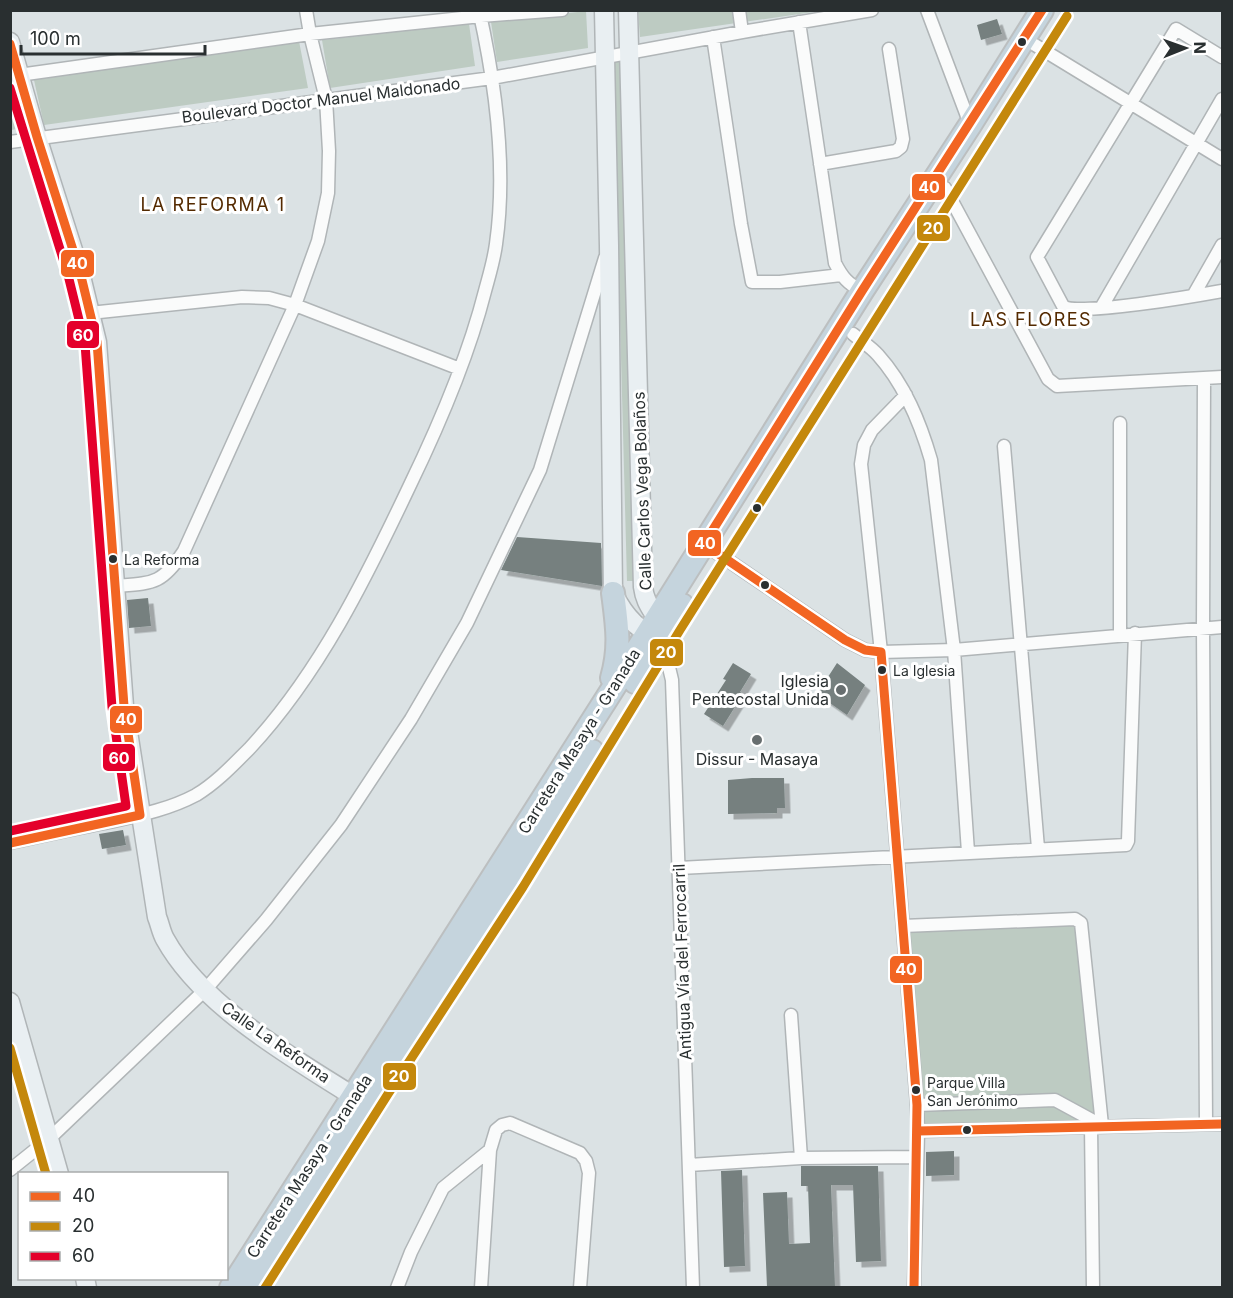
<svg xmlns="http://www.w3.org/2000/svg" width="1233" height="1298" viewBox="0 0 1233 1298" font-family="Inter,sans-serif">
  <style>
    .green { fill: #bdcbc2 }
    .building { fill: #76807f; filter: url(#shadow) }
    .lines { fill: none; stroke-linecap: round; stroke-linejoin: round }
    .street-casing { stroke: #b0b5b7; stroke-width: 15 }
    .secondary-casing { stroke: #b0b5b7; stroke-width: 21 }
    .highway-casing { stroke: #bcbfc0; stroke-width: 26 }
    .street { stroke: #fafbfb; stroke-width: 12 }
    .secondary { stroke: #e9eff2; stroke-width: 18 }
    .highway { stroke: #c5d4dd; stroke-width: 22 }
    .bus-1-casing { stroke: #fff; stroke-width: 14 }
    .bus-2-casing { stroke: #fff; stroke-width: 14 }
    .bus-3-casing { stroke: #fff; stroke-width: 14 }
    .bus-1 { stroke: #f26522; stroke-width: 9 }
    .bus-2 { stroke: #c4880c; stroke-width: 9 }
    .bus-3 { stroke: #e4002b; stroke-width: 9 }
    .bus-dot { fill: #292f30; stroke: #fff; stroke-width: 2 }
    .poi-dot { fill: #676e6f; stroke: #fff; stroke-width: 2 }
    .labels { text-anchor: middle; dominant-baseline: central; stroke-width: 6; stroke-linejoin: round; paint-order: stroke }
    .bus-label { font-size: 14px; fill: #292f30; stroke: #fff; text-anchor: start }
    .street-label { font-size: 16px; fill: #292f30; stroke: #fff }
    .poi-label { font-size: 16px; fill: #292f30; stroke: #fff; text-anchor: end }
    .neighbourhood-label { font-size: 18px; letter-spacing: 1.5px; fill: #542a00; stroke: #fff }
    .line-badge { stroke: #fff; stroke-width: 2 }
    .badge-label { font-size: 16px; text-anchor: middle; font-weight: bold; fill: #fff }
  </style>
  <defs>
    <filter id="shadow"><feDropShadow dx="5.5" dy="5.5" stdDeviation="0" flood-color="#0004"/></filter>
  </defs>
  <rect width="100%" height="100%" fill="#dbe2e4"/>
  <path class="green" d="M 640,10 L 820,11 L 640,37 L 638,11 Z
    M 586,11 L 588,48 L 497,62 L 491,22 Z
    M 469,24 L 475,66 L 330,88 L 322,40 Z
    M 299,41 L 308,88 L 44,125 L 34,80 Z
    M 613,60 L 626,60 L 636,581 L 627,581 Z
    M 13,81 L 24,128 L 11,130 L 11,82 Z
    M 1075,919 L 1102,1125 L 918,1130 L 903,926 Z"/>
  <path class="building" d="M 997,19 L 1002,34 L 981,40 L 977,25 Z
    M 517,537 L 601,543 L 602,586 L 501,570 Z
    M 148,598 L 151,626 L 129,628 L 127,600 Z
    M 733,663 L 751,674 L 740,692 L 743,694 L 723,726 L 704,714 L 726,680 L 723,679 Z
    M 837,663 L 865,685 L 847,715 L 817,694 Z
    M 752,778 L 784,778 L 785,808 L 777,808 L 777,813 L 728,814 L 728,780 Z
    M 123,830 L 126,845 L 102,849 L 99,834 Z
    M 954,1151 L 954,1175 L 926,1176 L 926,1152 Z
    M 801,1166 L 878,1166 L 881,1261 L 856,1262 L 853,1185 L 831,1185 L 835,1287 L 767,1287 L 763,1193 L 787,1192 L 789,1244 L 810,1243 L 808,1186 L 801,1186 Z
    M 742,1170 L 745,1266 L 724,1267 L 721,1171 Z"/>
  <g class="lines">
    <g class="street-casing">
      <path id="street" d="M 739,10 L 742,32
        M 927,10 L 970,124
        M 799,22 L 835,263 C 842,277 848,284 862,291
        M 713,37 L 741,224 L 752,282 L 780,282 L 841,275
        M 1035,45 L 1222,159
        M 1222,57 L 1176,29 L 1037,257 L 1063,306 C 1075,317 1200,295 1222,291
        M 12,76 L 310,34 L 481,16 L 562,10
        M 10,142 L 492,78 L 742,32 L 872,10
        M 820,164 L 896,151 L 901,147 L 903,139 L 889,49
        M 945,188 L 1048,379 L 1057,386 L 1222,377
        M 1193,296 L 1222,245
        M 1101,308 L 1222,99
        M 90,313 L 242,297 L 269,298 L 295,305 L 460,369
        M 853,334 C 861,341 871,347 878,355 C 905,385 920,422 931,460 L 954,650 L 968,852
        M 1204,380 L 1203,628 L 1206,1123
        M 906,395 L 872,430 L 864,445 L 861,464 L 881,652 L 917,1105 L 918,1131 L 914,1288
        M 1120,423 L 1120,634
        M 1004,446 L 1038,848
        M 704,544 L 845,640 L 865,650 L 881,652 L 954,650 L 1222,627
        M 116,586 C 154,583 162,584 184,551 L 295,305 L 318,241 L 328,193 L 329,151 L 326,99 L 310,34 L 306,10
        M 662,638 L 672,680 L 693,1288
        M 10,843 C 42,836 73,829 105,823 C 136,816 168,810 196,795 C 216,783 233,765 249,749 C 319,674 366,578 410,485 C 440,423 468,358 485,291 C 489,276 494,260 496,244 C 507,167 496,86 479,10
        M 679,868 L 1126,845 L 1128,841 L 1135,633
        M 903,926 L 1075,919 L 1081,923 L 1102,1125
        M 791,1015 L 801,1158
        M 917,1105 L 1055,1100 L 1101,1125
        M 1091,1126 L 1093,1288
        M 918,1131 L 1222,1124
        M 689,1165 L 801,1158 L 917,1157
        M 10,1170 L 50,1138 L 205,990 L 266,920 L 341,825 L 411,719 L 467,623 L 540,470 L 605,258
        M 397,1288 L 411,1252 L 443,1188 L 490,1150 L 496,1130 L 502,1125 L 510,1123 L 580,1153 L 586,1161 L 589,1173 L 580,1288
        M 481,1288 L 490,1150"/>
    </g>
    <g class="secondary-casing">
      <path id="secondary" d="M 604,10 L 609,246 L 613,593 C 623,613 639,634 662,638 C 661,614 646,611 643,587 L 628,10
        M 10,42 L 37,137 L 80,272 L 97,342 L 124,706 L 157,917 C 160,924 161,932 165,939 C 202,1006 290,1056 353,1096
        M 10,1002 L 59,1174
        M 85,1278 L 87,1288"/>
    </g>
    <g class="highway-casing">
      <path id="highway" d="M 612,678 C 621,647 617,624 613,593
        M 635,682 L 682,605
        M 231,1288 L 607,698 L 862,291 L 970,125 L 1042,10
        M 250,1288 L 378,1087 L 513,881 L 592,751"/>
    </g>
    <use href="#street" class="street"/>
    <use href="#secondary" class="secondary"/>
    <use href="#highway" class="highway"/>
    <g class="bus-1-casing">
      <path id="bus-1" d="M 10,44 L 37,137 L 80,272 L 97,342 L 124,706 L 140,815 L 10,843
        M 881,652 L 865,650 L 845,640 L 704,544 L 862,291 L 1042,10
        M 881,652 L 917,1105 L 914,1288
        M 918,1131 L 1222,1124"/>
    </g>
    <g class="bus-2-casing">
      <path id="bus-2" d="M 10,1048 L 46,1174
        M 265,1288 L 388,1094 L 523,887 L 680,630 L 1067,16"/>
    </g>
    <g class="bus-3-casing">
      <path id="bus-3" d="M 10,88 L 68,275 L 85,344 L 112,707 L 126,806 L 10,831"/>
    </g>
    <use href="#bus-1" class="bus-1"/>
    <use href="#bus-2" class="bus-2"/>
    <use href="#bus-3" class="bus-3"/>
  </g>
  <g class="bus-dot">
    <circle cx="1022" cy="42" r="5"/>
    <circle cx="757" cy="508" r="5"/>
    <circle cx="113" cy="559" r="5"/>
    <circle cx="765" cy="585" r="5"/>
    <circle cx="882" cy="670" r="5"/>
    <circle cx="916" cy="1090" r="5"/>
    <circle cx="967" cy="1130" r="5"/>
  </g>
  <g class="poi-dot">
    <circle cx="841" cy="690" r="6"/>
    <circle cx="757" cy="740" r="6"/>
  </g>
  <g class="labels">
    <g class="bus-label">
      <text x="124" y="559">La Reforma</text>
      <text x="893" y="670">La Iglesia</text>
      <text x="927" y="1082">Parque Villa<tspan x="927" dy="18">San Jerónimo</tspan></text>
    </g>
    <g class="street-label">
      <text transform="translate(321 100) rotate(-7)">Boulevard Doctor Manuel Maldonado</text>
      <text transform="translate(642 491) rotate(-92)">Calle Carlos Vega Bolaños</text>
      <text transform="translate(579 741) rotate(-58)">Carretera Masaya - Granada</text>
      <text transform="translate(682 962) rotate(-92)">Antigua Vía del Ferrocarril</text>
      <text transform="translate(276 1042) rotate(35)">Calle La Reforma</text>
      <text transform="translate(309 1166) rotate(-57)">Carretera Masaya - Granada</text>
    </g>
    <g class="poi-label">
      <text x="829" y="681">Iglesia<tspan x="829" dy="18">Pentecostal Unida</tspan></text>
      <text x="757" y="759" text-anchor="middle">Dissur - Masaya</text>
    </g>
    <g class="neighbourhood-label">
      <text x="213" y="204">LA REFORMA 1</text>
      <text x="1031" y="319">LAS FLORES</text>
    </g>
  </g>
  <g class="line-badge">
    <rect x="911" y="173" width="35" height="28" rx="6" fill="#f26522"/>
    <rect x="916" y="214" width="35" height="28" rx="6" fill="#c4880c"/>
    <rect x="60" y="249" width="35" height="29" rx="6" fill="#f26522"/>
    <rect x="66" y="320" width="34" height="29" rx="6" fill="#e4002b"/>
    <rect x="687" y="529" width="35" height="28" rx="6" fill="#f26522"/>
    <rect x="649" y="638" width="35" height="29" rx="6" fill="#c4880c"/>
    <rect x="109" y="705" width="34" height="29" rx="6" fill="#f26522"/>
    <rect x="102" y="743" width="34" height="29" rx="6" fill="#e4002b"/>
    <rect x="889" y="955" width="34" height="29" rx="6" fill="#f26522"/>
    <rect x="382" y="1062" width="35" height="29" rx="6" fill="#c4880c"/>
  </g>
  <g class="badge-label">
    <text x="929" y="193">40</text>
    <text x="933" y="234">20</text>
    <text x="77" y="269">40</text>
    <text x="83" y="341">60</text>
    <text x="705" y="549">40</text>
    <text x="666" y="658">20</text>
    <text x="126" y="725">40</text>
    <text x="119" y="764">60</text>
    <text x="906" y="975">40</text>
    <text x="399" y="1082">20</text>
  </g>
  <rect width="1233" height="1298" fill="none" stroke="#292f30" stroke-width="24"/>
  <rect x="18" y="1172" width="210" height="108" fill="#ffffff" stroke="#a9acac" stroke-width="1.5"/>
  <rect x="30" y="1192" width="30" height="9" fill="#f26522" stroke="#a9acac" stroke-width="1.5"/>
  <text x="72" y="1202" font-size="18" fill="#292f30">40</text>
  <rect x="30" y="1222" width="30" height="9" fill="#c4880c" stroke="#a9acac" stroke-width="1.5"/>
  <text x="72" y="1232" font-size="18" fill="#292f30">20</text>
  <rect x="30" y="1252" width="30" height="9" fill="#e4002b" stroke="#a9acac" stroke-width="1.5"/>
  <text x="72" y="1262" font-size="18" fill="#292f30">60</text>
  <g transform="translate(1185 48) rotate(89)" stroke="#ffffff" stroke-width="4.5" paint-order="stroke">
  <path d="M0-4.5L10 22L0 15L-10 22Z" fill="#292f30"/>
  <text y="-9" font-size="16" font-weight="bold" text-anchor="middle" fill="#292f30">N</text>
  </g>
  <path d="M21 45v9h184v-9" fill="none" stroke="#292f30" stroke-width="3"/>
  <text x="30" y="45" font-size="18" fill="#292f30" stroke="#ffffff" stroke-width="4.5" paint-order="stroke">100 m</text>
</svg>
